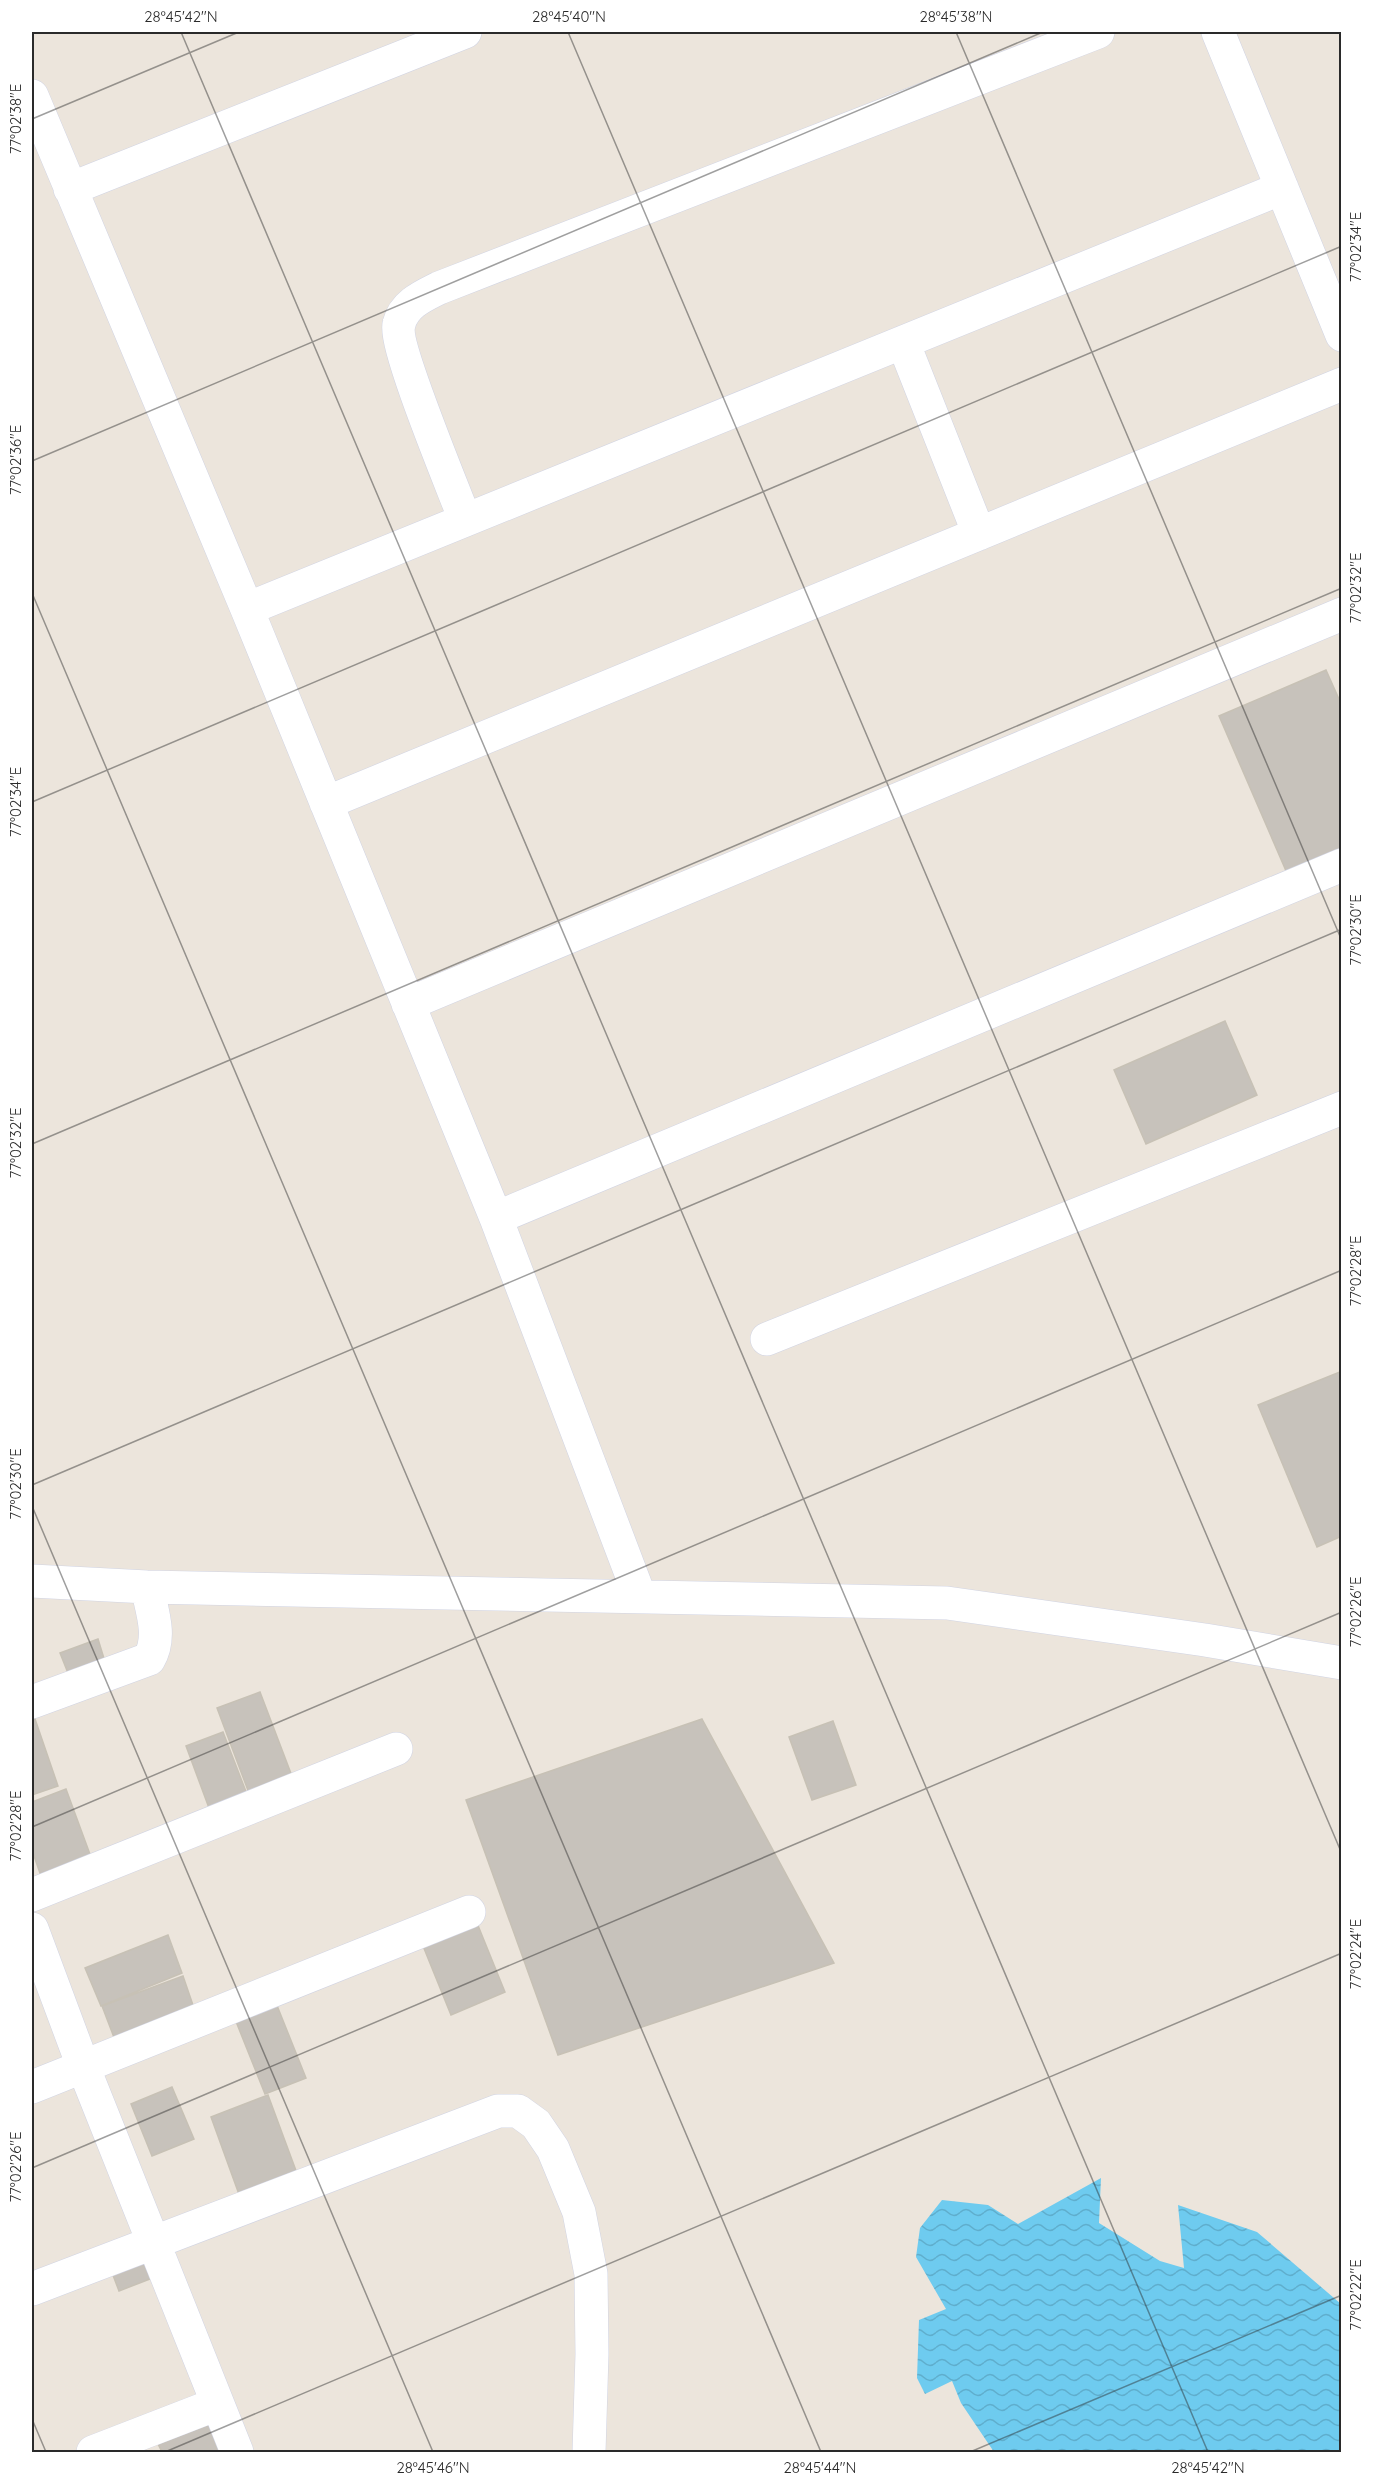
<svg xmlns="http://www.w3.org/2000/svg" width="1373" height="2484" viewBox="0 0 1373 2484" font-family="Quicksand,sans-serif">
  <style>
    .water { fill: url(#water-waves) }
    .building { fill: #c7c2bb; stroke: #c7c1b5; stroke-width: 1.5 }
    .lines { fill: none; stroke-linecap: round; stroke-linejoin: round }
    .minor-casing { stroke: #d1d4e3; stroke-width: 34 }
    .minor { stroke: #fff; stroke-width: 33 }
    .ticks { fill: none; stroke: #2a2a2a; stroke-width: 1.5; stroke-opacity: 0.45 }
    .neatline { fill: none; stroke: #2a2a2a; stroke-width: 2 }
    .ticks-label { font-size: 15px; text-anchor: middle; fill: #2a2a2a }
  </style>
  <defs>
    <pattern id="water-waves" width="16" height="10" patternUnits="userSpaceOnUse" patternTransform="scale(1.5)"><rect width="16" height="10" fill="#6ecbef"/><path d="M0 5q4-4 8 0t8 0" fill="none" stroke="#5faecd"/></pattern>
  </defs>
  <rect width="100%" height="100%" fill="#ece5dc"/>
  <path class="water" d="M 1101,2178 L 1099,2223 L 1160,2261 L 1184,2268 L 1178,2205 L 1257,2232 L 1341,2304 L 1341,2452 L 994,2452 L 961,2403 L 952,2381 L 925,2394 L 917,2378 L 919,2320 L 946,2309 L 916,2257 L 920,2228 L 942,2200 L 988,2205 L 1018,2224 Z"/>
  <path class="building" d="M 1326,670 L 1342,706 L 1342,858 L 1290,880 L 1219,716 Z
    M 1225,1021 L 1257,1095 L 1146,1144 L 1114,1070 Z
    M 1342,1371 L 1342,1536 L 1317,1547 L 1258,1405 Z
    M 98,1639 L 106,1665 L 70,1678 L 60,1653 Z
    M 260,1692 L 295,1784 L 252,1801 L 217,1708 Z
    M 32,1716 L 34,1716 L 58,1786 L 32,1795 Z
    M 702,1719 L 834,1963 L 558,2055 L 466,1800 Z
    M 833,1721 L 856,1785 L 812,1800 L 789,1737 Z
    M 223,1732 L 250,1802 L 212,1816 L 186,1746 Z
    M 66,1789 L 91,1857 L 41,1876 L 32,1850 L 32,1802 Z
    M 477,1923 L 505,1992 L 451,2015 L 423,1946 Z
    M 168,1935 L 182,1973 L 101,2006 L 85,1968 Z
    M 183,1976 L 195,2011 L 115,2040 L 102,2006 Z
    M 276,2003 L 306,2078 L 265,2094 L 235,2019 Z
    M 172,2087 L 194,2139 L 152,2156 L 131,2104 Z
    M 268,2095 L 298,2176 L 240,2197 L 211,2117 Z
    M 147,2256 L 155,2277 L 119,2291 L 111,2270 Z
    M 214,2422 L 226,2452 L 162,2452 L 158,2444 Z"/>
  <g class="lines">
    <g class="minor-casing">
      <path id="minor" d="M 1218,32 L 1342,335
        M 32,96 L 247,609 L 496,1218 L 640,1597
        M 70,189 L 465,32
        M 903,342 L 979,534
        M 465,520 C 454,490 393,345 399,324 C 404,304 423,296 439,288 L 1098,32
        M 247,609 L 1282,188
        M 326,803 L 1342,384
        M 408,1004 L 1342,614
        M 496,1218 L 1342,865
        M 767,1339 L 1342,1108
        M 32,1581 L 147,1587 L 947,1603 L 1205,1640 L 1342,1663
        M 32,1702 L 149,1659 C 162,1637 152,1611 147,1587
        M 32,1895 L 396,1749
        M 32,1929 L 83,2066 L 237,2452
        M 32,2087 L 469,1912
        M 32,2289 L 498,2111 L 518,2111 L 536,2124 L 553,2149 L 579,2212 L 591,2274 L 592,2354 L 589,2452
        M 93,2452 L 217,2404"/>
    </g>
    <use href="#minor" class="minor"/>
  </g>
  <path class="ticks" d="M 181,32 L 1208,2452M 568,32 L 1342,1854M 956,32 L 1342,941M 32,119 L 239,32M 32,461 L 1043,32M 32,593 L 821,2452M 32,802 L 1342,246M 32,1144 L 1342,588M 32,1485 L 1342,929M 32,1506 L 433,2452M 32,1827 L 1342,1270M 32,2168 L 1342,1612M 32,2419 L 46,2452M 165,2452 L 1342,1953M 970,2452 L 1342,2295"/>
  <rect width="1373" height="2484" fill="none" stroke="#ffffff" stroke-width="66"/>
  <rect x="33" y="33" width="1307" height="2418" class="neatline"/>
  <g class="ticks-label">
    <text x="181" y="22">28°45'42"N</text>
    <text x="569" y="22">28°45'40"N</text>
    <text x="956" y="22">28°45'38"N</text>
    <text transform="translate(16 119) rotate(-90)" y="5">77°02'38"E</text>
    <text transform="translate(1356 247) rotate(-90)" y="5">77°02'34"E</text>
    <text transform="translate(16 460) rotate(-90)" y="5">77°02'36"E</text>
    <text transform="translate(1356 588) rotate(-90)" y="5">77°02'32"E</text>
    <text transform="translate(16 802) rotate(-90)" y="5">77°02'34"E</text>
    <text transform="translate(1356 930) rotate(-90)" y="5">77°02'30"E</text>
    <text transform="translate(16 1143) rotate(-90)" y="5">77°02'32"E</text>
    <text transform="translate(1356 1271) rotate(-90)" y="5">77°02'28"E</text>
    <text transform="translate(16 1484) rotate(-90)" y="5">77°02'30"E</text>
    <text transform="translate(1356 1612) rotate(-90)" y="5">77°02'26"E</text>
    <text transform="translate(16 1826) rotate(-90)" y="5">77°02'28"E</text>
    <text transform="translate(1356 1954) rotate(-90)" y="5">77°02'24"E</text>
    <text transform="translate(16 2167) rotate(-90)" y="5">77°02'26"E</text>
    <text transform="translate(1356 2295) rotate(-90)" y="5">77°02'22"E</text>
    <text x="433" y="2473">28°45'46"N</text>
    <text x="820" y="2473">28°45'44"N</text>
    <text x="1208" y="2473">28°45'42"N</text>
  </g>
</svg>
